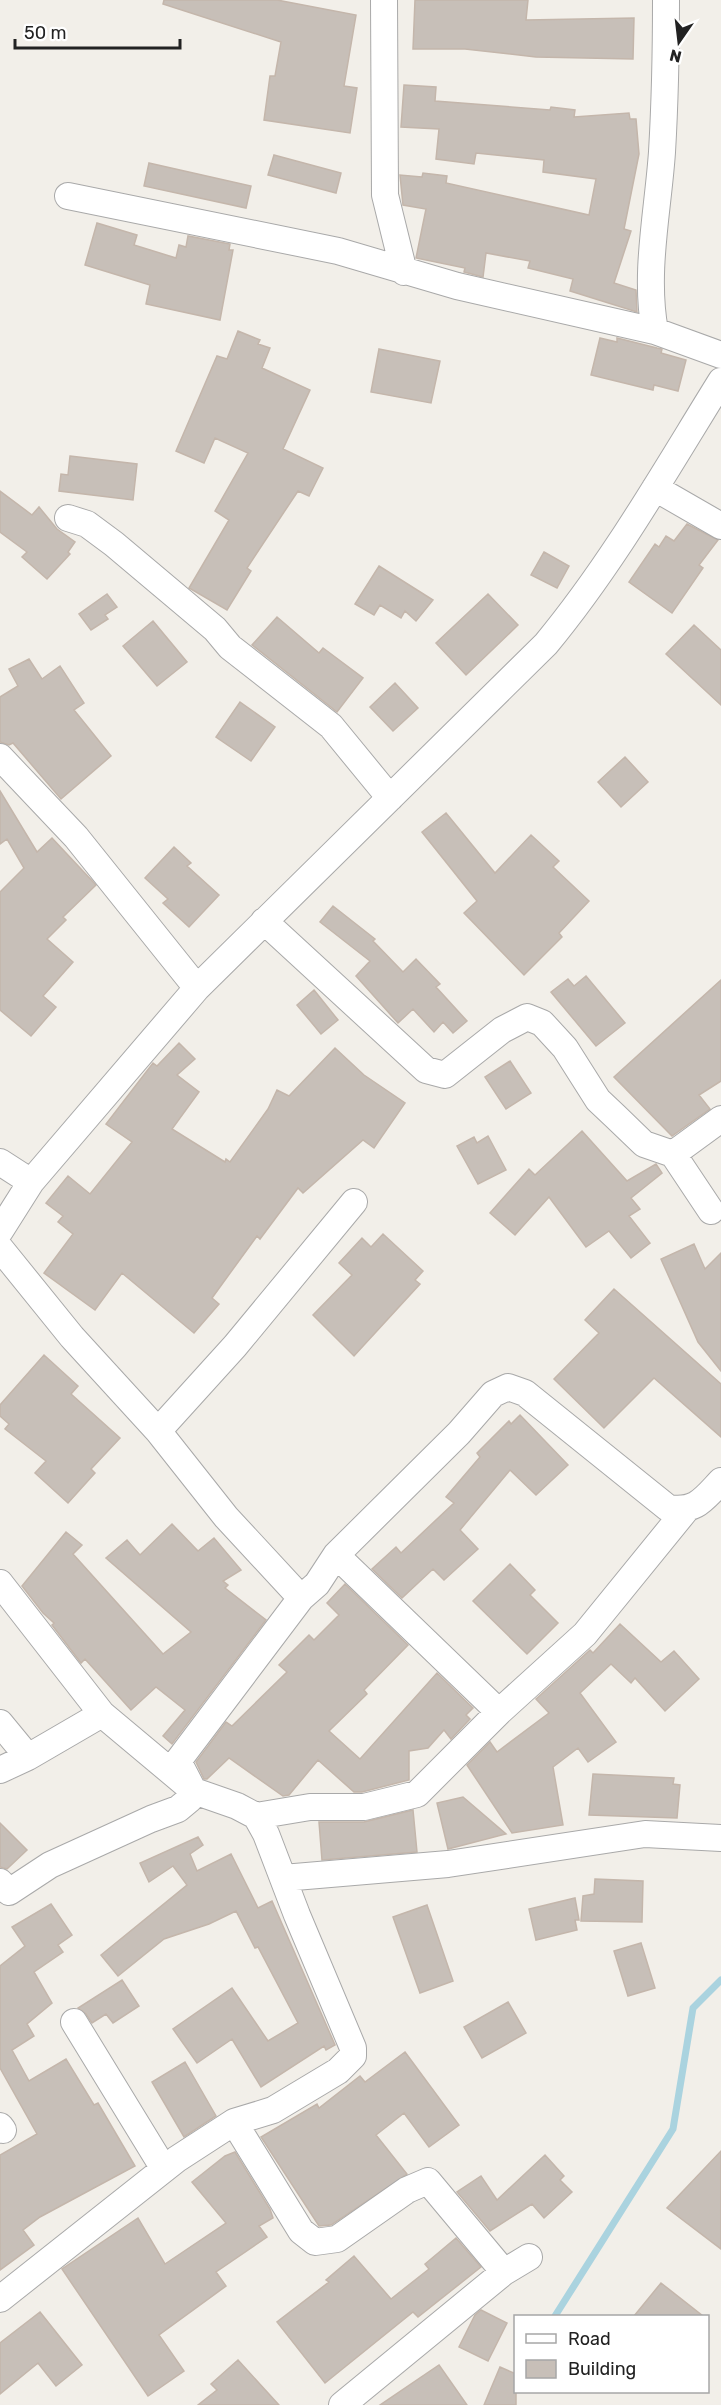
<svg xmlns="http://www.w3.org/2000/svg" width="721" height="2405" viewBox="0 0 721 2405" font-family="Rubik,sans-serif">
  <style>
    .lines { fill: none; stroke-linecap: round; stroke-linejoin: round }
    .stream { stroke: #aad3df; stroke-width: 7 }
    .building { fill: #c7bfb8; stroke: #c4b6ab; stroke-width: 1.5 }
    .minor-casing { stroke: #a9a9a9; stroke-width: 28 }
    .minor { stroke: #fff; stroke-width: 26 }
  </style>
  <rect width="100%" height="100%" fill="#f2efe9"/>
  <g class="lines">
    <path class="stream" d="M 555,2316 L 673,2129 L 693,2008 L 721,1980"/>
  </g>
  <path class="building" d="M 164,0 L 277,0 L 356,15 L 344,86 L 357,88 L 350,133 L 264,120 L 270,76 L 275,76 L 281,42 L 163,4 Z
    M 415,0 L 528,0 L 526,20 L 634,18 L 633,59 L 536,57 L 465,49 L 413,49 Z
    M 404,85 L 436,87 L 435,101 L 550,110 L 551,107 L 575,110 L 574,117 L 629,113 L 630,119 L 636,119 L 639,154 L 624,229 L 631,231 L 614,283 L 636,290 L 637,312 L 570,291 L 573,279 L 528,268 L 530,261 L 486,253 L 483,277 L 464,272 L 465,268 L 416,258 L 426,209 L 403,205 L 400,175 L 422,177 L 423,173 L 447,176 L 446,183 L 589,215 L 596,179 L 543,172 L 544,160 L 476,153 L 474,164 L 436,159 L 439,129 L 401,127 Z
    M 274,155 L 341,173 L 336,193 L 268,175 Z
    M 149,163 L 251,186 L 246,208 L 144,186 Z
    M 97,223 L 137,235 L 134,245 L 176,258 L 179,245 L 186,247 L 188,236 L 230,244 L 229,250 L 233,250 L 220,320 L 146,304 L 150,285 L 85,265 Z
    M 238,331 L 260,340 L 258,344 L 270,348 L 262,368 L 310,390 L 283,449 L 323,468 L 309,496 L 298,491 L 247,568 L 251,571 L 227,610 L 189,588 L 229,520 L 215,511 L 248,453 L 215,438 L 204,463 L 176,451 L 217,356 L 227,359 Z
    M 600,338 L 617,342 L 617,338 L 657,348 L 662,349 L 661,353 L 686,360 L 678,391 L 654,385 L 653,390 L 591,375 Z
    M 379,349 L 440,361 L 431,403 L 371,392 Z
    M 70,456 L 137,464 L 133,500 L 59,491 L 61,474 L 68,475 Z
    M 0,491 L 32,515 L 39,507 L 57,529 L 75,542 L 68,552 L 70,554 L 47,579 L 22,557 L 27,552 L 0,532 Z
    M 687,524 L 718,540 L 699,565 L 703,568 L 672,613 L 629,582 L 655,544 L 659,547 L 666,536 L 674,541 Z
    M 544,552 L 569,566 L 557,588 L 531,575 Z
    M 379,566 L 433,600 L 416,621 L 405,611 L 401,618 L 380,605 L 374,615 L 355,604 Z
    M 107,594 L 117,607 L 105,615 L 108,619 L 91,630 L 79,614 Z
    M 488,594 L 518,625 L 466,675 L 436,643 Z
    M 277,617 L 319,653 L 323,648 L 363,678 L 337,712 L 252,645 Z
    M 153,621 L 187,662 L 157,686 L 123,646 Z
    M 694,625 L 721,650 L 721,705 L 666,654 Z
    M 29,659 L 42,679 L 60,666 L 84,703 L 74,710 L 111,756 L 61,799 L 13,743 L 9,745 L 0,742 L 0,697 L 18,686 L 9,669 Z
    M 395,683 L 418,708 L 393,731 L 370,707 Z
    M 240,702 L 275,727 L 251,761 L 216,737 Z
    M 625,757 L 648,782 L 621,807 L 598,782 Z
    M 0,791 L 37,852 L 52,838 L 96,885 L 63,917 L 66,920 L 47,939 L 73,962 L 43,996 L 56,1007 L 31,1036 L 0,1010 L 0,892 L 24,868 L 7,839 L 0,844 Z
    M 446,813 L 495,873 L 531,835 L 559,861 L 553,867 L 589,901 L 559,933 L 562,937 L 524,975 L 464,913 L 477,901 L 422,832 Z
    M 174,847 L 191,863 L 187,866 L 219,895 L 189,927 L 163,903 L 168,899 L 145,878 Z
    M 333,906 L 375,939 L 373,941 L 403,972 L 416,959 L 440,984 L 436,987 L 467,1021 L 453,1033 L 443,1022 L 434,1032 L 413,1009 L 398,1023 L 356,976 L 370,961 L 320,922 Z
    M 586,976 L 625,1023 L 596,1046 L 551,992 L 568,979 L 574,986 Z
    M 721,980 L 721,1081 L 699,1095 L 710,1109 L 672,1136 L 614,1077 Z
    M 314,990 L 338,1020 L 321,1034 L 297,1005 Z
    M 179,1043 L 195,1059 L 177,1075 L 199,1092 L 172,1129 L 225,1162 L 226,1159 L 230,1162 L 268,1109 L 277,1090 L 289,1096 L 335,1048 L 364,1075 L 405,1103 L 374,1148 L 363,1140 L 303,1193 L 298,1188 L 260,1239 L 257,1236 L 212,1298 L 219,1304 L 194,1333 L 122,1273 L 95,1310 L 44,1273 L 73,1234 L 58,1222 L 63,1216 L 46,1203 L 68,1176 L 90,1194 L 132,1142 L 106,1124 L 153,1063 L 157,1066 Z
    M 510,1061 L 531,1093 L 506,1109 L 485,1077 Z
    M 582,1131 L 627,1181 L 656,1164 L 662,1173 L 631,1198 L 640,1209 L 629,1216 L 650,1243 L 631,1258 L 609,1231 L 586,1247 L 549,1197 L 515,1235 L 490,1213 L 529,1169 L 535,1175 Z
    M 488,1136 L 506,1170 L 478,1184 L 457,1146 L 474,1137 L 477,1143 Z
    M 383,1234 L 423,1271 L 415,1280 L 420,1284 L 354,1356 L 313,1315 L 352,1275 L 339,1263 L 362,1238 L 371,1247 Z
    M 694,1244 L 705,1269 L 721,1253 L 721,1371 L 698,1342 L 661,1259 Z
    M 614,1289 L 721,1384 L 721,1437 L 654,1378 L 604,1428 L 554,1379 L 599,1333 L 585,1320 Z
    M 44,1355 L 78,1386 L 71,1394 L 120,1438 L 91,1469 L 95,1473 L 68,1503 L 35,1473 L 46,1461 L 5,1429 L 9,1424 L 0,1416 L 0,1405 Z
    M 520,1415 L 568,1465 L 536,1495 L 510,1470 L 460,1530 L 478,1549 L 444,1580 L 433,1569 L 402,1598 L 372,1569 L 396,1547 L 401,1553 L 454,1503 L 446,1497 L 480,1457 L 477,1453 L 509,1421 L 511,1424 Z
    M 172,1524 L 198,1551 L 214,1538 L 241,1570 L 223,1581 L 228,1585 L 225,1588 L 266,1620 L 172,1744 L 163,1736 L 185,1710 L 156,1687 L 131,1710 L 85,1659 L 81,1663 L 52,1625 L 54,1623 L 43,1613 L 22,1586 L 66,1532 L 82,1545 L 73,1554 L 163,1654 L 191,1632 L 106,1558 L 127,1540 L 140,1555 Z
    M 510,1564 L 535,1590 L 530,1595 L 558,1623 L 527,1654 L 473,1601 Z
    M 345,1584 L 408,1645 L 364,1690 L 367,1694 L 329,1731 L 360,1759 L 437,1673 L 473,1708 L 466,1715 L 470,1719 L 451,1739 L 444,1730 L 428,1748 L 409,1751 L 409,1780 L 362,1792 L 354,1792 L 318,1760 L 289,1795 L 283,1796 L 229,1758 L 207,1779 L 204,1779 L 196,1762 L 226,1722 L 232,1726 L 287,1672 L 279,1665 L 309,1635 L 314,1640 L 339,1615 L 327,1603 Z
    M 620,1624 L 661,1662 L 674,1651 L 699,1679 L 665,1711 L 635,1678 L 631,1683 L 611,1664 L 580,1693 L 616,1742 L 588,1762 L 578,1748 L 553,1767 L 563,1825 L 512,1833 L 467,1765 L 490,1742 L 497,1752 L 549,1713 L 536,1699 L 590,1650 L 593,1653 Z
    M 593,1774 L 674,1778 L 673,1784 L 680,1785 L 677,1818 L 589,1815 Z
    M 463,1797 L 506,1834 L 448,1849 L 437,1803 Z
    M 413,1810 L 417,1852 L 322,1860 L 319,1822 L 364,1822 Z
    M 0,1823 L 27,1850 L 7,1869 L 0,1867 Z
    M 198,1837 L 203,1845 L 190,1854 L 197,1871 L 231,1854 L 258,1908 L 272,1901 L 335,2045 L 326,2050 L 324,2046 L 261,2087 L 232,2039 L 197,2063 L 173,2029 L 232,1988 L 268,2041 L 298,2023 L 258,1947 L 255,1948 L 236,1911 L 209,1924 L 164,1939 L 118,1976 L 101,1955 L 187,1885 L 173,1866 L 149,1882 L 140,1863 Z
    M 595,1879 L 643,1881 L 642,1922 L 581,1921 L 583,1896 L 594,1894 Z
    M 575,1898 L 579,1920 L 575,1920 L 577,1930 L 536,1940 L 529,1909 Z
    M 51,1904 L 72,1935 L 58,1945 L 63,1952 L 34,1972 L 52,2003 L 27,2024 L 34,2036 L 12,2050 L 29,2081 L 66,2059 L 94,2105 L 98,2103 L 135,2166 L 40,2217 L 23,2230 L 34,2245 L 0,2270 L 0,2155 L 37,2134 L 0,2068 L 0,1966 L 25,1946 L 12,1927 Z
    M 427,1905 L 453,1981 L 420,1993 L 393,1917 Z
    M 641,1943 L 655,1988 L 628,1996 L 614,1951 Z
    M 122,1980 L 139,2006 L 113,2023 L 106,2014 L 92,2023 L 86,2014 L 78,2008 Z
    M 508,2002 L 526,2033 L 482,2058 L 464,2027 Z
    M 405,2052 L 459,2125 L 429,2147 L 404,2113 L 376,2135 L 407,2174 L 331,2225 L 319,2226 L 261,2137 L 317,2104 L 319,2108 L 360,2076 L 365,2082 Z
    M 185,2062 L 216,2116 L 184,2137 L 152,2082 Z
    M 721,2151 L 721,2249 L 667,2208 Z
    M 235,2152 L 270,2209 L 273,2218 L 259,2226 L 267,2237 L 216,2272 L 226,2286 L 159,2335 L 184,2371 L 148,2396 L 62,2269 L 138,2218 L 165,2264 L 226,2223 L 192,2182 L 225,2156 Z
    M 545,2155 L 564,2176 L 560,2180 L 572,2192 L 544,2218 L 532,2204 L 490,2231 L 457,2192 L 481,2176 L 497,2200 Z
    M 456,2238 L 481,2267 L 418,2317 L 413,2312 L 325,2383 L 277,2322 L 329,2282 L 326,2280 L 354,2256 L 391,2299 L 429,2269 L 425,2264 Z
    M 661,2283 L 703,2316 L 634,2316 Z
    M 481,2310 L 507,2323 L 488,2361 L 459,2347 L 475,2315 Z
    M 40,2312 L 82,2365 L 56,2386 L 38,2363 L 0,2394 L 0,2343 Z
    M 238,2360 L 279,2405 L 198,2405 L 217,2390 L 211,2384 Z
    M 439,2365 L 467,2405 L 380,2405 Z
    M 500,2367 L 516,2374 L 516,2405 L 484,2405 Z"/>
  <g class="lines">
    <g class="minor-casing">
      <path id="minor" d="M 384,0 L 385,195 L 404,272
        M 68,196 L 338,251 L 457,286 L 655,331 L 721,355
        M 655,331 C 644,273 658,211 662,152 C 665,101 666,51 666,0
        M 655,488 L 721,526
        M 68,518 L 87,524 L 114,544 L 215,629 L 230,647 L 331,726 L 390,798
        M 0,757 L 76,837 L 197,988
        M 264,921 L 426,1070 L 445,1075 L 502,1030 L 527,1017 L 542,1023 L 565,1048 L 598,1100 L 616,1117 L 644,1144 L 673,1154 L 711,1211
        M 673,1154 L 721,1119
        M 0,1162 L 31,1182
        M 0,1231 L 31,1182 L 197,988 L 546,644 C 613,563 665,471 721,381
        M 0,1248 L 72,1337 L 158,1431 L 226,1517 L 301,1598
        M 158,1431 L 235,1346 L 354,1202
        M 336,1555 L 499,1712
        M 0,1583 L 102,1714
        M 0,1723 L 28,1757
        M 0,1770 L 28,1757 L 102,1714 L 194,1791 L 237,1806 L 256,1816 L 266,1834 L 297,1915 L 353,2048 L 353,2056 L 338,2071 L 273,2110 L 234,2122 L 177,2159 L 0,2299
        M 192,1788 L 178,1761 L 301,1598 L 317,1584 L 336,1555 L 459,1433 L 493,1394 L 508,1387 L 525,1393 L 668,1508 C 696,1512 703,1500 721,1481
        M 256,1816 L 310,1807 L 364,1807 L 417,1794 L 499,1712 L 585,1634 L 685,1511
        M 283,1878 L 448,1864 L 645,1834 L 721,1838
        M 0,1882 L 9,1892 L 50,1865 L 151,1819 L 178,1809 L 190,1799 L 194,1791
        M 74,2022 L 164,2169
        M 234,2122 L 301,2231 L 315,2242 L 337,2239 L 407,2190 L 428,2181 L 504,2272
        M 0,2126 L 3,2130
        M 342,2405 L 504,2272 L 529,2257"/>
    </g>
    <use href="#minor" class="minor"/>
  </g>
  <rect x="514" y="2315" width="195" height="78" fill="#ffffff" stroke="#a7a7a7" stroke-width="1.5"/>
  <rect x="526" y="2334" width="30" height="9" fill="#ffffff" stroke="#a7a7a7" stroke-width="1.5"/>
  <text x="568" y="2345" font-size="18" fill="#222222">Road</text>
  <rect x="526" y="2360" width="30" height="18" fill="#c7bfb8" stroke="#a7a7a7" stroke-width="1.5"/>
  <text x="568" y="2375" font-size="18" fill="#222222">Building</text>
  <g transform="translate(679 42) rotate(194)" stroke="#ffffff" stroke-width="4.5" paint-order="stroke">
  <path d="M0-4.5L10 22L0 15L-10 22Z" fill="#222222"/>
  <text y="-9" font-size="16" font-weight="bold" text-anchor="middle" fill="#222222">N</text>
  </g>
  <path d="M15 39v9h165v-9" fill="none" stroke="#222222" stroke-width="3"/>
  <text x="24" y="39" font-size="18" fill="#222222" stroke="#ffffff" stroke-width="4.5" paint-order="stroke">50 m</text>
</svg>
